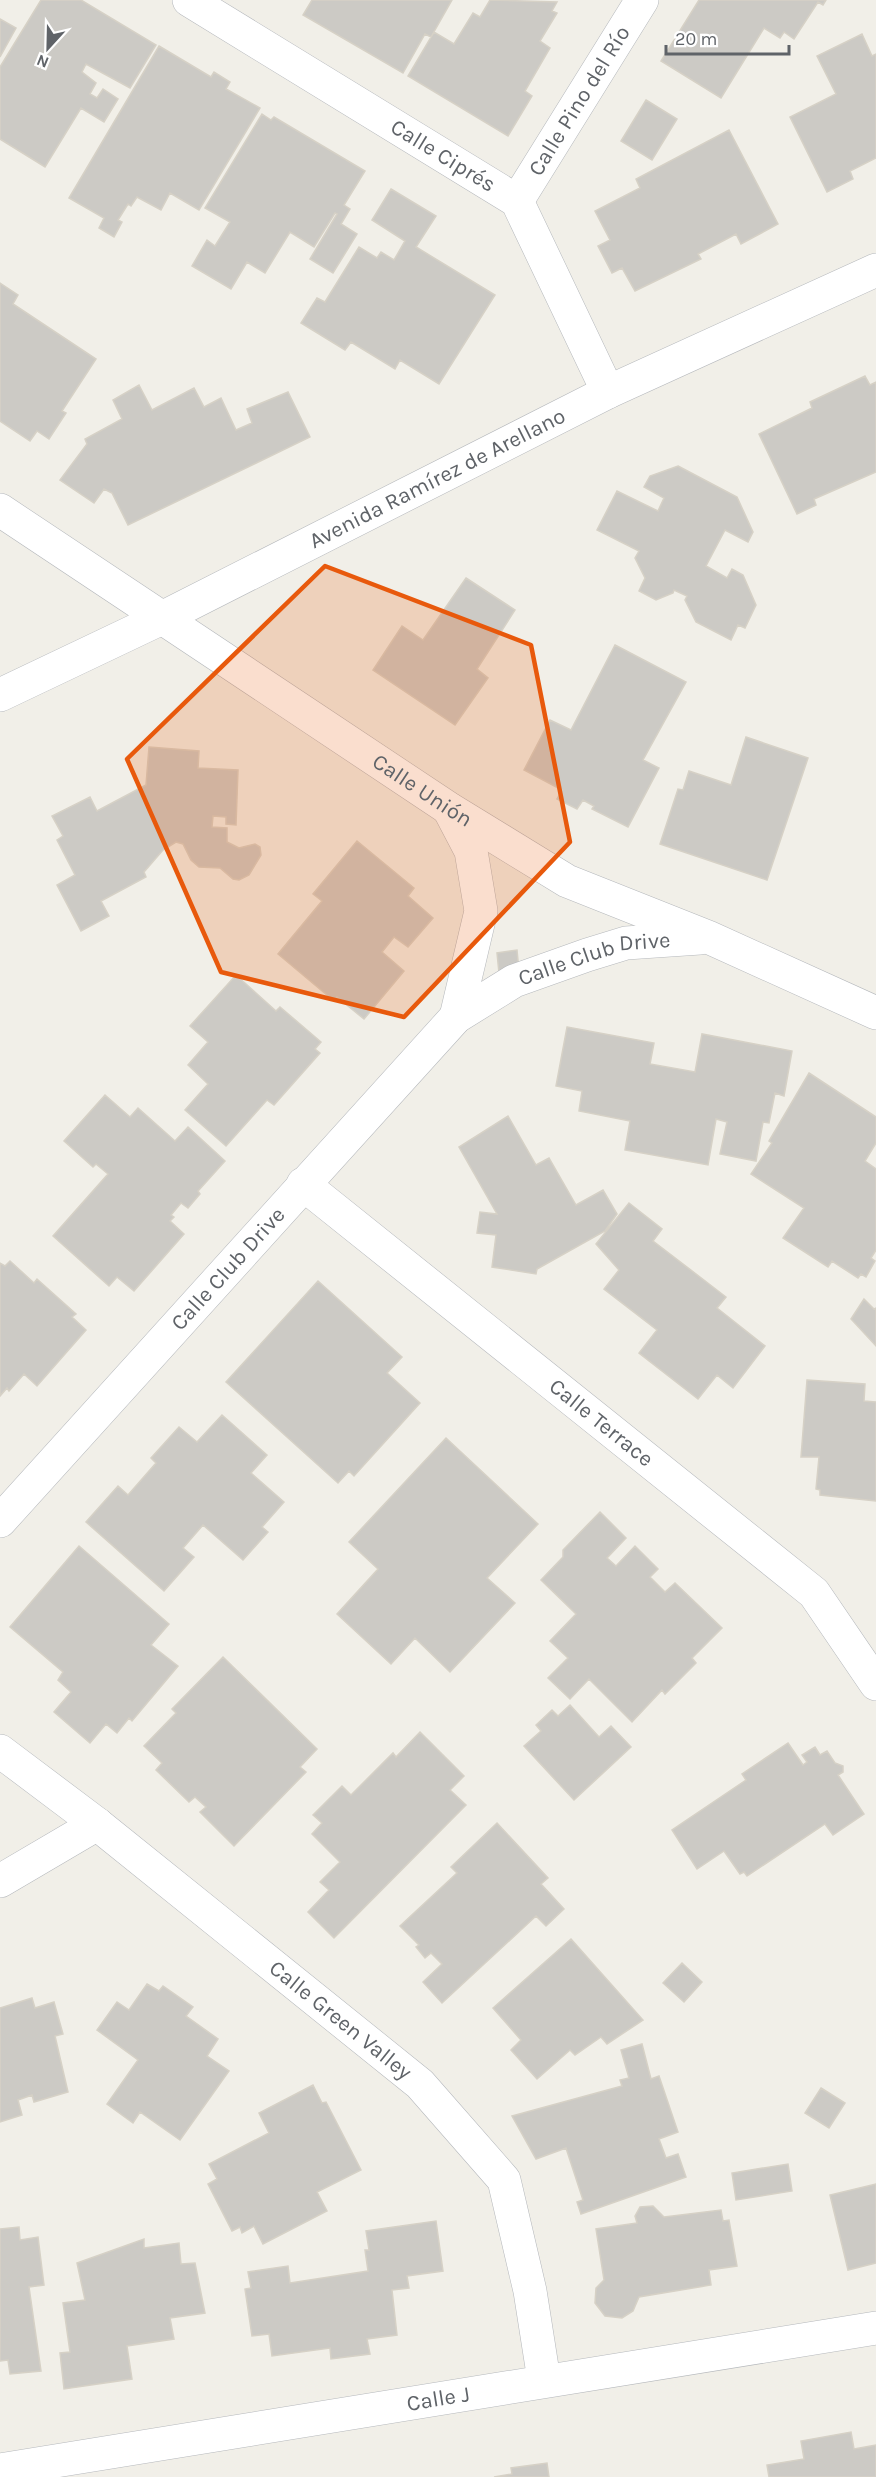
<svg xmlns="http://www.w3.org/2000/svg" width="876" height="2477" viewBox="0 0 876 2477" font-family="Karla,sans-serif">
  <style>
    .building { fill: #cccac5; stroke: #d6d1c6; stroke-width: 1.5 }
    .lines { fill: none; stroke-linecap: round; stroke-linejoin: round }
    .minor-casing { stroke: #b5b8bc; stroke-width: 34 }
    .tertiary-casing { stroke: #b5b8bc; stroke-width: 34 }
    .minor { stroke: #fff; stroke-width: 33 }
    .tertiary { stroke: #fff; stroke-width: 33 }
    .marked { fill: #e8590c; fill-opacity: 0.2; stroke: #e8590c; stroke-width: 4.5; stroke-linejoin: round }
    .labels { text-anchor: middle; dominant-baseline: central; stroke-width: 4.5; stroke-linejoin: round; paint-order: stroke }
    .street-label { font-size: 22px; fill: #5f6368; stroke: #fff }
  </style>
  <rect width="100%" height="100%" fill="#f1efe8"/>
  <path class="building" d="M 41,0 L 81,0 L 156,45 L 130,88 L 86,64 L 82,72 L 96,83 L 90,94 L 97,98 L 103,89 L 118,99 L 104,122 L 81,108 L 45,167 L 0,139 L 0,67 Z
    M 312,0 L 452,0 L 431,37 L 425,34 L 403,73 L 303,15 Z
    M 490,0 L 557,2 L 552,11 L 557,13 L 540,41 L 550,48 L 525,91 L 532,96 L 508,136 L 408,76 L 434,32 L 454,44 L 473,13 L 480,17 Z
    M 699,0 L 826,0 L 823,5 L 818,2 L 794,39 L 784,32 L 780,38 L 764,28 L 721,98 L 661,61 Z
    M 0,19 L 16,28 L 0,57 Z
    M 862,34 L 872,56 L 876,54 L 876,158 L 850,171 L 853,179 L 827,192 L 790,117 L 836,94 L 817,56 Z
    M 159,46 L 211,77 L 214,72 L 230,82 L 226,89 L 260,108 L 199,210 L 170,193 L 161,210 L 137,197 L 131,206 L 128,204 L 118,220 L 122,222 L 114,237 L 99,228 L 104,218 L 69,198 Z
    M 646,100 L 677,119 L 652,160 L 621,141 Z
    M 262,114 L 271,120 L 274,117 L 365,171 L 344,205 L 350,209 L 341,224 L 357,234 L 333,273 L 310,259 L 337,214 L 335,213 L 314,247 L 290,232 L 265,273 L 247,262 L 231,289 L 192,266 L 207,240 L 215,246 L 230,222 L 205,208 Z
    M 729,130 L 778,224 L 741,244 L 736,234 L 698,254 L 701,259 L 635,291 L 622,268 L 612,273 L 598,246 L 610,240 L 595,211 L 640,188 L 636,179 Z
    M 391,189 L 436,216 L 416,247 L 495,295 L 439,384 L 400,360 L 395,369 L 351,342 L 345,350 L 301,323 L 317,298 L 325,302 L 359,247 L 377,258 L 381,252 L 394,260 L 405,241 L 372,220 Z
    M 0,283 L 18,295 L 13,304 L 96,359 L 62,411 L 66,413 L 49,439 L 37,431 L 30,441 L 0,421 Z
    M 865,376 L 870,385 L 876,382 L 876,472 L 814,499 L 816,505 L 797,514 L 759,434 L 812,408 L 810,402 Z
    M 139,385 L 152,410 L 194,388 L 204,407 L 221,398 L 236,430 L 252,423 L 247,409 L 288,392 L 310,437 L 128,525 L 112,493 L 104,489 L 94,503 L 60,480 L 87,444 L 85,439 L 122,419 L 113,400 Z
    M 678,466 L 737,497 L 753,532 L 748,542 L 725,530 L 706,566 L 727,578 L 732,569 L 743,575 L 756,605 L 745,628 L 738,625 L 731,640 L 696,622 L 685,600 L 687,596 L 674,590 L 673,593 L 656,600 L 639,591 L 645,578 L 635,558 L 639,551 L 597,530 L 617,491 L 658,511 L 664,498 L 644,487 L 650,476 Z
    M 466,578 L 515,610 L 477,669 L 488,678 L 455,725 L 373,670 L 402,626 L 423,640 Z
    M 615,645 L 686,682 L 643,760 L 659,768 L 628,827 L 592,809 L 594,806 L 583,800 L 577,809 L 557,799 L 562,790 L 524,770 L 550,720 L 571,730 Z
    M 746,737 L 808,758 L 767,880 L 660,844 L 678,789 L 683,790 L 689,771 L 731,785 Z
    M 149,747 L 199,751 L 198,768 L 238,770 L 236,825 L 226,824 L 226,817 L 213,816 L 212,827 L 227,828 L 227,842 L 239,848 L 255,844 L 260,847 L 261,855 L 249,875 L 239,880 L 233,879 L 220,868 L 199,867 L 191,860 L 183,844 L 176,842 L 163,850 L 144,872 L 146,877 L 101,901 L 109,916 L 81,931 L 57,885 L 75,875 L 57,840 L 63,836 L 52,816 L 90,797 L 97,811 L 146,785 Z
    M 357,841 L 414,888 L 408,896 L 433,918 L 408,947 L 394,937 L 382,952 L 404,971 L 364,1019 L 337,997 L 334,1001 L 278,954 L 322,901 L 313,894 Z
    M 517,950 L 519,971 L 499,973 L 497,953 Z
    M 236,975 L 276,1011 L 280,1007 L 321,1042 L 315,1049 L 320,1053 L 274,1105 L 267,1100 L 226,1146 L 185,1110 L 208,1084 L 188,1065 L 208,1042 L 190,1026 Z
    M 567,1027 L 654,1043 L 650,1064 L 695,1072 L 702,1034 L 792,1051 L 784,1096 L 775,1093 L 769,1123 L 763,1122 L 756,1161 L 720,1154 L 727,1122 L 716,1119 L 708,1165 L 625,1150 L 630,1121 L 579,1111 L 582,1091 L 556,1086 Z
    M 809,1073 L 876,1117 L 876,1143 L 865,1161 L 876,1169 L 876,1250 L 871,1258 L 875,1261 L 866,1277 L 861,1274 L 858,1278 L 832,1261 L 828,1267 L 783,1238 L 804,1208 L 751,1174 L 772,1143 L 769,1141 Z
    M 105,1095 L 130,1117 L 138,1108 L 175,1141 L 188,1127 L 225,1161 L 198,1191 L 200,1194 L 188,1208 L 181,1203 L 171,1215 L 174,1217 L 170,1221 L 184,1234 L 134,1291 L 117,1277 L 109,1286 L 53,1236 L 108,1174 L 96,1164 L 93,1167 L 64,1141 Z
    M 508,1116 L 536,1165 L 549,1158 L 576,1205 L 603,1190 L 617,1214 L 605,1231 L 537,1269 L 536,1274 L 492,1267 L 496,1235 L 477,1233 L 480,1212 L 497,1214 L 459,1147 Z
    M 629,1203 L 662,1229 L 653,1241 L 726,1297 L 717,1308 L 765,1346 L 733,1388 L 717,1375 L 698,1399 L 639,1353 L 657,1330 L 604,1289 L 619,1270 L 596,1244 Z
    M 10,1261 L 34,1283 L 37,1279 L 76,1314 L 72,1317 L 86,1330 L 37,1386 L 24,1374 L 9,1391 L 7,1388 L 0,1396 L 0,1263 L 5,1266 Z
    M 318,1281 L 402,1357 L 387,1373 L 420,1403 L 354,1476 L 349,1471 L 338,1483 L 226,1382 Z
    M 864,1299 L 874,1309 L 876,1308 L 876,1346 L 851,1319 Z
    M 807,1380 L 865,1384 L 864,1401 L 876,1402 L 876,1501 L 820,1495 L 820,1490 L 816,1489 L 819,1457 L 801,1457 Z
    M 222,1415 L 267,1455 L 251,1473 L 284,1502 L 262,1527 L 268,1532 L 243,1560 L 203,1525 L 183,1548 L 194,1557 L 164,1591 L 86,1522 L 118,1486 L 128,1495 L 156,1463 L 151,1458 L 179,1427 L 197,1442 Z
    M 446,1438 L 538,1524 L 487,1578 L 515,1603 L 450,1672 L 415,1638 L 391,1664 L 337,1614 L 378,1569 L 349,1542 Z
    M 600,1512 L 626,1538 L 607,1558 L 616,1566 L 635,1546 L 658,1569 L 650,1577 L 665,1592 L 675,1583 L 722,1628 L 692,1658 L 696,1663 L 665,1694 L 662,1690 L 632,1722 L 589,1679 L 570,1699 L 548,1678 L 568,1658 L 550,1641 L 576,1614 L 541,1580 L 563,1557 L 563,1550 Z
    M 79,1546 L 169,1624 L 151,1645 L 178,1666 L 132,1721 L 129,1718 L 117,1733 L 106,1724 L 90,1743 L 54,1712 L 71,1692 L 58,1680 L 63,1672 L 10,1627 Z
    M 223,1657 L 317,1749 L 300,1767 L 306,1772 L 234,1846 L 200,1812 L 206,1807 L 195,1797 L 189,1802 L 156,1770 L 162,1763 L 144,1746 L 176,1713 L 172,1709 Z
    M 570,1705 L 599,1737 L 611,1726 L 631,1747 L 574,1800 L 524,1746 L 541,1731 L 536,1725 L 552,1710 L 558,1716 Z
    M 420,1732 L 464,1776 L 450,1790 L 466,1805 L 334,1938 L 308,1912 L 329,1890 L 320,1882 L 340,1862 L 312,1834 L 322,1823 L 313,1815 L 342,1786 L 351,1795 L 393,1753 L 396,1757 Z
    M 788,1743 L 803,1765 L 807,1762 L 802,1755 L 815,1747 L 820,1755 L 827,1751 L 835,1763 L 843,1766 L 843,1772 L 838,1775 L 864,1814 L 833,1835 L 825,1824 L 747,1876 L 744,1872 L 740,1874 L 724,1851 L 697,1869 L 672,1830 L 746,1780 L 742,1774 Z
    M 497,1823 L 548,1878 L 541,1884 L 564,1909 L 546,1926 L 536,1916 L 442,2003 L 423,1982 L 442,1964 L 431,1953 L 425,1958 L 416,1947 L 419,1945 L 400,1926 L 457,1873 L 451,1867 Z
    M 571,1939 L 643,2020 L 607,2044 L 601,2037 L 575,2055 L 570,2050 L 537,2079 L 511,2050 L 521,2040 L 493,2008 Z
    M 682,1963 L 702,1982 L 684,2002 L 663,1983 Z
    M 147,1984 L 159,1991 L 163,1986 L 193,2007 L 186,2016 L 218,2039 L 207,2056 L 229,2071 L 180,2140 L 140,2112 L 133,2123 L 107,2104 L 138,2060 L 97,2030 L 117,2002 L 129,2010 Z
    M 32,1998 L 35,2008 L 54,2002 L 63,2034 L 55,2036 L 68,2092 L 34,2102 L 32,2095 L 18,2100 L 22,2115 L 0,2122 L 0,2008 Z
    M 642,2044 L 651,2079 L 659,2076 L 678,2132 L 659,2139 L 666,2158 L 678,2154 L 686,2177 L 581,2214 L 577,2202 L 583,2200 L 566,2148 L 536,2159 L 512,2116 L 622,2086 L 620,2080 L 629,2078 L 621,2050 Z
    M 313,2085 L 322,2103 L 326,2102 L 361,2170 L 317,2192 L 327,2211 L 263,2244 L 254,2226 L 242,2233 L 240,2227 L 232,2231 L 208,2184 L 217,2179 L 209,2164 L 269,2133 L 259,2113 Z
    M 821,2088 L 845,2103 L 829,2128 L 805,2113 Z
    M 788,2164 L 792,2191 L 736,2200 L 732,2173 Z
    M 876,2184 L 876,2263 L 848,2270 L 830,2195 Z
    M 653,2206 L 664,2217 L 721,2210 L 723,2221 L 729,2220 L 737,2266 L 709,2270 L 711,2285 L 639,2297 L 633,2311 L 622,2318 L 605,2316 L 595,2303 L 596,2288 L 604,2280 L 596,2229 L 637,2223 L 635,2216 L 640,2207 Z
    M 436,2221 L 443,2271 L 407,2276 L 409,2288 L 392,2290 L 397,2335 L 367,2339 L 370,2354 L 331,2359 L 330,2348 L 272,2356 L 269,2334 L 252,2336 L 245,2289 L 251,2288 L 248,2272 L 288,2266 L 290,2283 L 368,2271 L 365,2250 L 369,2250 L 366,2231 Z
    M 19,2227 L 20,2240 L 38,2237 L 44,2285 L 29,2287 L 41,2371 L 10,2374 L 8,2360 L 0,2361 L 0,2229 Z
    M 144,2239 L 144,2248 L 179,2243 L 181,2264 L 195,2263 L 205,2313 L 170,2318 L 174,2339 L 127,2346 L 132,2379 L 64,2389 L 60,2353 L 70,2352 L 63,2303 L 85,2300 L 77,2263 Z
    M 851,2432 L 854,2449 L 876,2445 L 876,2477 L 769,2477 L 767,2465 L 804,2459 L 801,2441 Z
    M 547,2463 L 549,2477 L 494,2477 L 512,2474 L 511,2468 Z"/>
  <g class="lines">
    <g class="minor-casing">
      <g id="minor">
        <path id="s1" d="M 189,0 L 517,201 L 608,392"/>
        <path id="s2" d="M 517,201 L 642,0"/>
        <path id="s3" d="M 0,510 L 448,808 L 567,881 L 708,937 L 876,1013"/>
        <path d="M 449,809 L 471,851 L 481,911 L 456,1017"/>
        <path id="s4" d="M 303,1184 L 814,1593 L 876,1684"/>
        <path id="s5" d="M 0,1521 L 456,1017 L 514,981 L 587,955 L 626,943 L 700,938"/>
        <path id="s6" d="M 0,1751 L 97,1824 L 420,2084 L 504,2180 L 530,2291 L 544,2380"/>
        <path d="M 0,1881 L 97,1824"/>
        <path id="s7" d="M 0,2470 L 876,2328"/>
      </g>
    </g>
    <g class="tertiary-casing">
      <g id="tertiary">
        <path id="s8" d="M 0,695 L 162,618 L 608,392 L 876,270"/>
      </g>
    </g>
    <use href="#minor" class="minor"/>
    <use href="#tertiary" class="tertiary"/>
  </g>
  <path class="marked" d="M 325,566 L 531,645 L 570,842 L 404,1017 L 221,972 L 127,759 Z"/>
  <g class="labels">
    <g class="street-label">
      <text stroke="none"><textPath href="#s2" startOffset="118">Calle Pino del Río</textPath></text>
      <text stroke="none"><textPath href="#s1" startOffset="298">Calle Ciprés</textPath></text>
      <text stroke="none"><textPath href="#s8" startOffset="488">Avenida Ramírez de Arellano</textPath></text>
      <text stroke="none"><textPath href="#s3" startOffset="507">Calle Unión</textPath></text>
      <text stroke="none"><textPath href="#s5" startOffset="832">Calle Club Drive</textPath></text>
      <text stroke="none"><textPath href="#s5" startOffset="340">Calle Club Drive</textPath></text>
      <text stroke="none"><textPath href="#s4" startOffset="382">Calle Terrace</textPath></text>
      <text stroke="none"><textPath href="#s6" startOffset="434">Calle Green Valley</textPath></text>
      <text stroke="none"><textPath href="#s7" startOffset="444">Calle J</textPath></text>
    </g>
  </g>
  <g transform="translate(48 48) rotate(202)" stroke="#ffffff" stroke-width="4.5" paint-order="stroke">
  <path d="M0-4.5L10 22L0 15L-10 22Z" fill="#5f6368"/>
  <text y="-9" font-size="16" font-weight="bold" text-anchor="middle" fill="#5f6368">N</text>
  </g>
  <path d="M666 45v9h123v-9" fill="none" stroke="#5f6368" stroke-width="3"/>
  <text x="675" y="45" font-size="18" fill="#5f6368" stroke="#ffffff" stroke-width="4.5" paint-order="stroke">20 m</text>
</svg>
